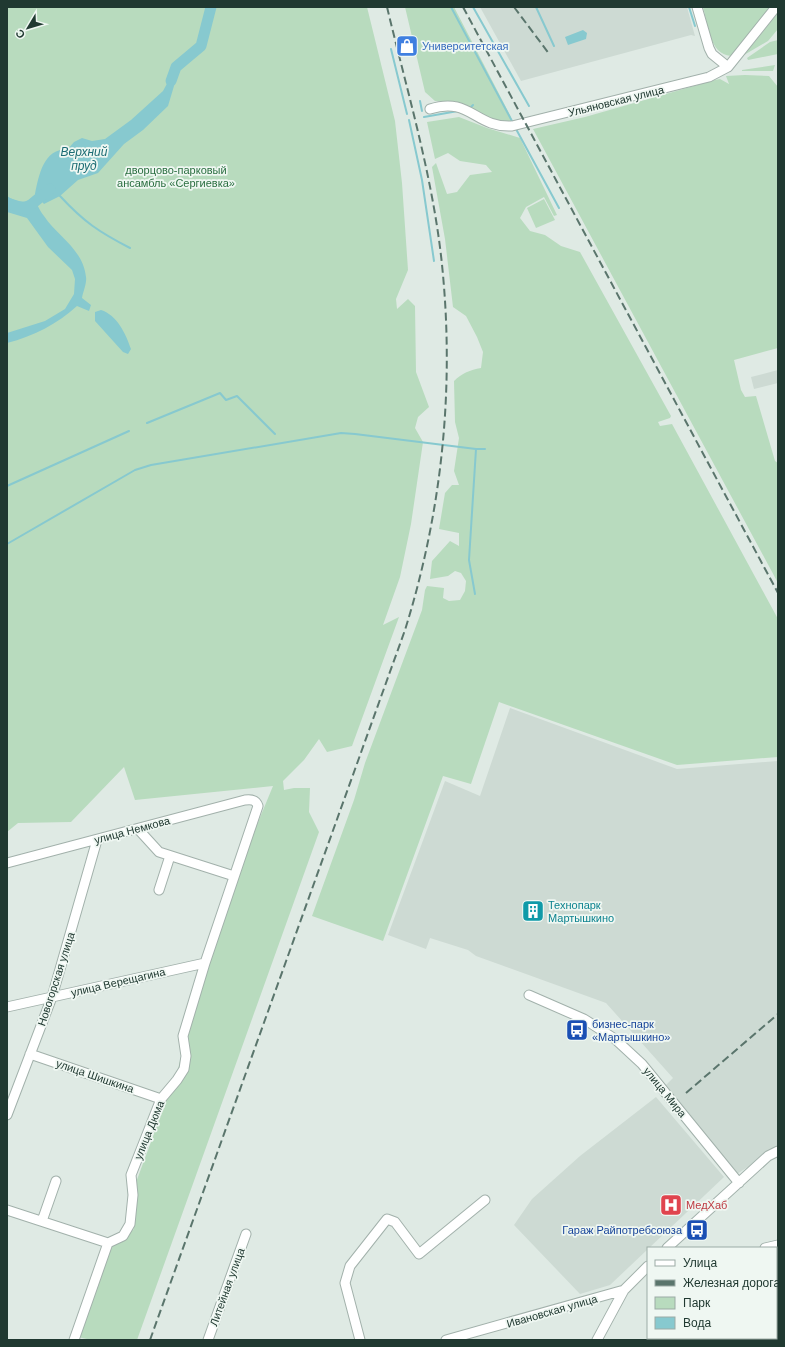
<svg xmlns="http://www.w3.org/2000/svg" width="785" height="1347" viewBox="0 0 785 1347" font-family="Arial,sans-serif">
  <style>
    .built { fill: #cddad3 }
    .green { fill: #b8dbbe }
    .water { fill: #87c9cf }
    .lines { fill: none; stroke-linecap: round; stroke-linejoin: round }
    .stream { stroke: #87c9cf; stroke-width: 2 }
    .river { stroke: #87c9cf; stroke-width: 11 }
    .minor-casing { stroke: #a2b1ab; stroke-width: 11 }
    .minor { stroke: #fff; stroke-width: 9 }
    .rail { stroke: #5a756c; stroke-width: 2; stroke-dasharray: 8 4; stroke-linecap: butt }
    .labels { text-anchor: middle; dominant-baseline: central; stroke-width: 3.5; stroke-linejoin: round; paint-order: stroke }
    .shop-label { font-size: 11px; fill: #366cbe; stroke: #eff7f2; text-anchor: start }
    .street-label { font-size: 11px; fill: #203931; stroke: #eff7f2 }
    .park-label { font-size: 11px; fill: #2b6f41; stroke: #eff7f2 }
    .culture-label { font-size: 11px; fill: #0d838f; stroke: #eff7f2; text-anchor: start }
    .transit-label { font-size: 11px; fill: #164399; stroke: #eff7f2; text-anchor: start }
    .health-label { font-size: 11px; fill: #be3a42; stroke: #eff7f2; text-anchor: start }
    .water-label { font-size: 12px; font-style: italic; fill: #1c6c74; stroke: #eff7f2 }
  </style>
  <rect width="100%" height="100%" fill="#dfeae4"/>
  <path class="built" d="M 480,7 L 687,7 L 695,36 L 691,35 L 521,81 Z
    M 778,370 L 778,383 L 754,389 L 751,377 Z
    M 510,708 L 677,769 L 778,761 L 778,1147 L 737,1174 L 666,1085 L 673,1078 L 606,1003 L 476,956 L 468,950 L 430,938 L 426,949 L 388,935 L 445,781 L 480,796 Z
    M 656,1097 L 724,1177 L 610,1285 L 580,1294 L 514,1225 L 532,1199 L 580,1156 Z"/>
  <path class="green" d="M 7,7 L 367,7 L 395,121 L 402,183 L 408,270 L 396,299 L 397,309 L 408,299 L 415,306 L 416,372 L 429,407 L 418,417 L 415,428 L 423,442 L 411,524 L 400,577 L 383,625 L 399,617 L 352,746 L 327,752 L 319,739 L 304,760 L 283,781 L 284,790 L 294,788 L 310,788 L 309,812 L 319,832 L 137,1340 L 92,1340 L 77,1337 L 110,1248 L 134,1229 L 135,1185 L 178,1069 L 212,934 L 273,786 L 135,800 L 124,767 L 71,822 L 18,823 L 7,832 Z
    M 405,7 L 454,7 L 511,117 L 512,122 L 502,122 L 490,120 L 455,101 L 435,101 L 425,92 Z
    M 703,7 L 772,7 L 731,56 C 709,54 708,24 703,7 Z
    M 778,13 L 778,29 L 768,41 L 744,55 Z
    M 778,40 L 778,54 L 748,60 L 747,58 L 770,42 Z
    M 775,65 L 773,71 L 742,71 L 742,70 Z
    M 745,75 L 769,76 L 778,87 L 778,348 L 734,360 L 741,390 L 745,397 L 756,396 L 775,461 L 778,463 L 778,583 L 533,129 L 585,117 L 715,80 L 720,79 L 729,84 L 726,76 Z
    M 459,117 L 487,128 L 520,138 L 557,215 L 554,216 L 544,197 L 526,207 L 520,218 L 530,231 L 545,235 L 561,246 L 580,252 L 671,416 L 670,418 L 658,422 L 660,426 L 672,424 L 778,619 L 778,757 L 677,765 L 499,702 L 471,784 L 443,776 L 383,941 L 312,916 L 354,800 L 365,763 L 422,610 L 425,590 L 427,586 L 444,588 L 443,598 L 449,601 L 460,600 L 465,591 L 466,581 L 461,573 L 455,571 L 448,576 L 430,579 L 432,561 L 450,541 L 459,546 L 459,533 L 439,529 L 445,493 L 452,485 L 459,485 L 454,471 L 459,438 L 455,422 L 454,381 C 462,373 470,370 481,368 L 483,352 L 477,337 L 466,316 L 453,307 L 445,239 L 432,167 L 436,163 L 447,194 L 457,192 L 470,175 L 492,172 L 486,165 L 460,161 L 448,153 L 435,159 L 427,122 Z
    M 544,199 L 555,220 L 536,228 L 527,208 Z"/>
  <path class="water" d="M 583,30 L 587,33 L 586,39 L 568,45 L 565,37 Z
    M 176,67 L 174,86 L 168,106 L 143,130 L 124,144 L 98,173 L 78,180 L 60,196 L 44,204 L 35,194 C 39,175 43,149 68,149 L 74,142 L 82,138 L 92,141 L 105,139 L 131,120 L 163,91 Z
    M 7,196 C 15,202 24,204 32,198 C 38,204 39,210 44,216 C 58,237 83,249 86,277 C 87,283 83,292 82,298 L 91,305 L 89,311 L 77,306 C 57,324 34,336 7,343 L 7,333 L 45,321 L 65,309 L 74,294 L 75,279 L 72,270 L 48,247 L 27,218 L 7,212 Z
    M 101,310 C 117,315 126,334 131,349 L 128,354 L 123,352 L 95,321 L 95,312 Z"/>
  <g class="lines">
    <path class="stream" d="M 451,7 L 513,123
      M 473,7 L 529,106
      M 536,7 L 554,46
      M 689,7 L 695,26
      M 391,49 L 407,114
      M 420,101 L 422,111
      M 470,108 L 473,105
      M 424,117 L 458,111
      M 409,120 L 422,180 L 434,261
      M 516,129 L 559,208
      M 60,196 C 84,222 99,232 130,248
      M 147,423 L 220,393 L 226,400 L 237,396 L 275,434
      M 476,449 L 485,449
      M 7,486 L 129,431
      M 7,544 L 135,470 L 151,465 L 341,433 L 355,434 L 476,449 L 469,560 L 475,594"/>
    <path class="river" d="M 171,81 L 176,67 L 201,46 L 211,7
      M 7,203 L 26,209 L 50,189"/>
    <g class="minor-casing">
      <path id="minor" d="M 697,7 L 709,48 L 712,54 L 728,67
        M 430,109 C 470,96 475,128 512,126 L 709,77 L 728,67 L 776,7
        M 138,829 L 159,852 L 234,876
        M 7,863 L 245,800 C 252,799 256,800 258,806 L 205,963 L 183,1036 L 186,1056 L 184,1069 L 177,1080 L 161,1099 L 131,1175 L 133,1195 L 130,1224 L 123,1236 L 108,1243 L 74,1340
        M 159,890 L 170,856
        M 529,995 L 584,1019 L 615,1039 L 642,1064 L 739,1183
        M 7,1007 L 205,963
        M 30,1054 L 161,1099
        M 7,1115 L 52,997 L 97,840
        M 7,1210 L 108,1243
        M 42,1221 L 56,1181
        M 667,1248 L 768,1156 L 778,1151
        M 765,1248 L 778,1245
        M 208,1340 L 246,1234
        M 360,1340 L 345,1283 L 350,1266 L 387,1219 L 395,1222 L 419,1254 L 485,1200
        M 446,1340 L 624,1290 L 648,1266
        M 597,1340 L 624,1290"/>
    </g>
    <use href="#minor" class="minor"/>
    <path class="rail" d="M 463,7 L 778,593
      M 514,7 L 550,55
      M 686,1093 L 778,1014
      M 150,1340 L 405,630 C 441,515 454,395 443,275 C 435,184 408,95 387,7"/>
  </g>
  <defs>
    <g id="shop-square" transform="scale(1.15)"><rect x="-9" y="-9" width="18" height="18" rx="4" fill="#3f7fe0" stroke="#eff7f2"/><path d="M-5-2.5h2.3a2.7 3.5 0 0 1 5.4 0H5L5.5 6h-11ZM-1.5-2.5h3a1.5 2.3 0 0 0-3 0Z" fill="#fff"/></g>
    <g id="building-square" transform="scale(1.15)"><rect x="-9" y="-9" width="18" height="18" rx="4" fill="#0f9aa8" stroke="#eff7f2"/><path d="M-4-6H4V6H1V3H-1V6H-4ZM-2.5-4.3h1.7v1.8h-1.7ZM.8-4.3h1.7v1.8H.8ZM-2.5-1h1.7V.8h-1.7ZM.8-1h1.7V.8H.8Z" fill="#fff"/></g>
    <g id="bus-square" transform="scale(1.15)"><rect x="-9" y="-9" width="18" height="18" rx="4" fill="#1a4fb4" stroke="#eff7f2"/><path d="M-5-6H5V4H4V6H2V4H-2V6H-4V4H-5ZM-3.5-4V0h7V-4ZM-3.5 1.2v1.5H-2V1.2ZM2 1.2v1.5H3.5V1.2Z" fill="#fff"/></g>
    <g id="hospital-square" transform="scale(1.15)"><rect x="-9" y="-9" width="18" height="18" rx="4" fill="#e0444e" stroke="#eff7f2"/><path d="M-5-5h3v3.5h4V-5h3V5h-3V1.5h-4V5h-3Z" fill="#fff"/></g>
  </defs>
  <g fill-rule="evenodd">
    <use href="#shop-square" x="407" y="46"/>
    <use href="#building-square" x="533" y="911"/>
    <use href="#bus-square" x="577" y="1030"/>
    <use href="#hospital-square" x="671" y="1205"/>
    <use href="#bus-square" x="697" y="1230"/>
  </g>
  <g class="labels">
    <g class="shop-label">
      <text x="422" y="46">Университетская</text>
    </g>
    <g class="street-label">
      <text transform="translate(616 101) rotate(-14)">Ульяновская улица</text>
      <text transform="translate(132 830) rotate(-15)">улица Немкова</text>
      <text transform="translate(56 979) rotate(-72)">Новогорская улица</text>
      <text transform="translate(118 982) rotate(-13)">улица Верещагина</text>
      <text transform="translate(95 1076) rotate(19)">улица Шишкина</text>
      <text transform="translate(665 1092) rotate(51)">улица Мира</text>
      <text transform="translate(149 1130) rotate(-68)">улица Дюма</text>
      <text transform="translate(227 1287) rotate(-70)">Литейная улица</text>
      <text transform="translate(552 1311) rotate(-16)">Ивановская улица</text>
    </g>
    <g class="park-label">
      <text x="176" y="170">дворцово-парковый<tspan x="176" dy="13">ансамбль «Сергиевка»</tspan></text>
    </g>
    <g class="culture-label">
      <text x="548" y="905">Технопарк<tspan x="548" dy="13">Мартышкино</tspan></text>
    </g>
    <g class="transit-label">
      <text x="592" y="1024">бизнес-парк<tspan x="592" dy="13">«Мартышкино»</tspan></text>
      <text x="682" y="1230" text-anchor="end">Гараж Райпотребсоюза</text>
    </g>
    <g class="health-label">
      <text x="686" y="1205">МедХаб</text>
    </g>
    <g class="water-label">
      <text x="84" y="152">Верхний<tspan x="84" dy="14">пруд</tspan></text>
    </g>
  </g>
  <rect width="785" height="1347" fill="none" stroke="#203931" stroke-width="16"/>
  <rect x="647" y="1247" width="130" height="92" fill="#eff7f2" stroke="#9caba5"/>
  <rect x="655" y="1260" width="20" height="6" fill="#ffffff" stroke="#9caba5"/>
  <text x="683" y="1267" font-size="12" fill="#203931">Улица</text>
  <rect x="655" y="1280" width="20" height="6" fill="#5a756c" stroke="#9caba5"/>
  <text x="683" y="1287" font-size="12" fill="#203931">Железная дорога</text>
  <rect x="655" y="1297" width="20" height="12" fill="#b8dbbe" stroke="#9caba5"/>
  <text x="683" y="1307" font-size="12" fill="#203931">Парк</text>
  <rect x="655" y="1317" width="20" height="12" fill="#87c9cf" stroke="#9caba5"/>
  <text x="683" y="1327" font-size="12" fill="#203931">Вода</text>
  <g transform="translate(28 28) rotate(232)" stroke="#eff7f2" stroke-width="3" paint-order="stroke">
  <path d="M0-3L7 15L0 10L-7 15Z" fill="#203931"/>
  <text y="-6" font-size="11" font-weight="bold" text-anchor="middle" fill="#203931">С</text>
  </g>
</svg>
